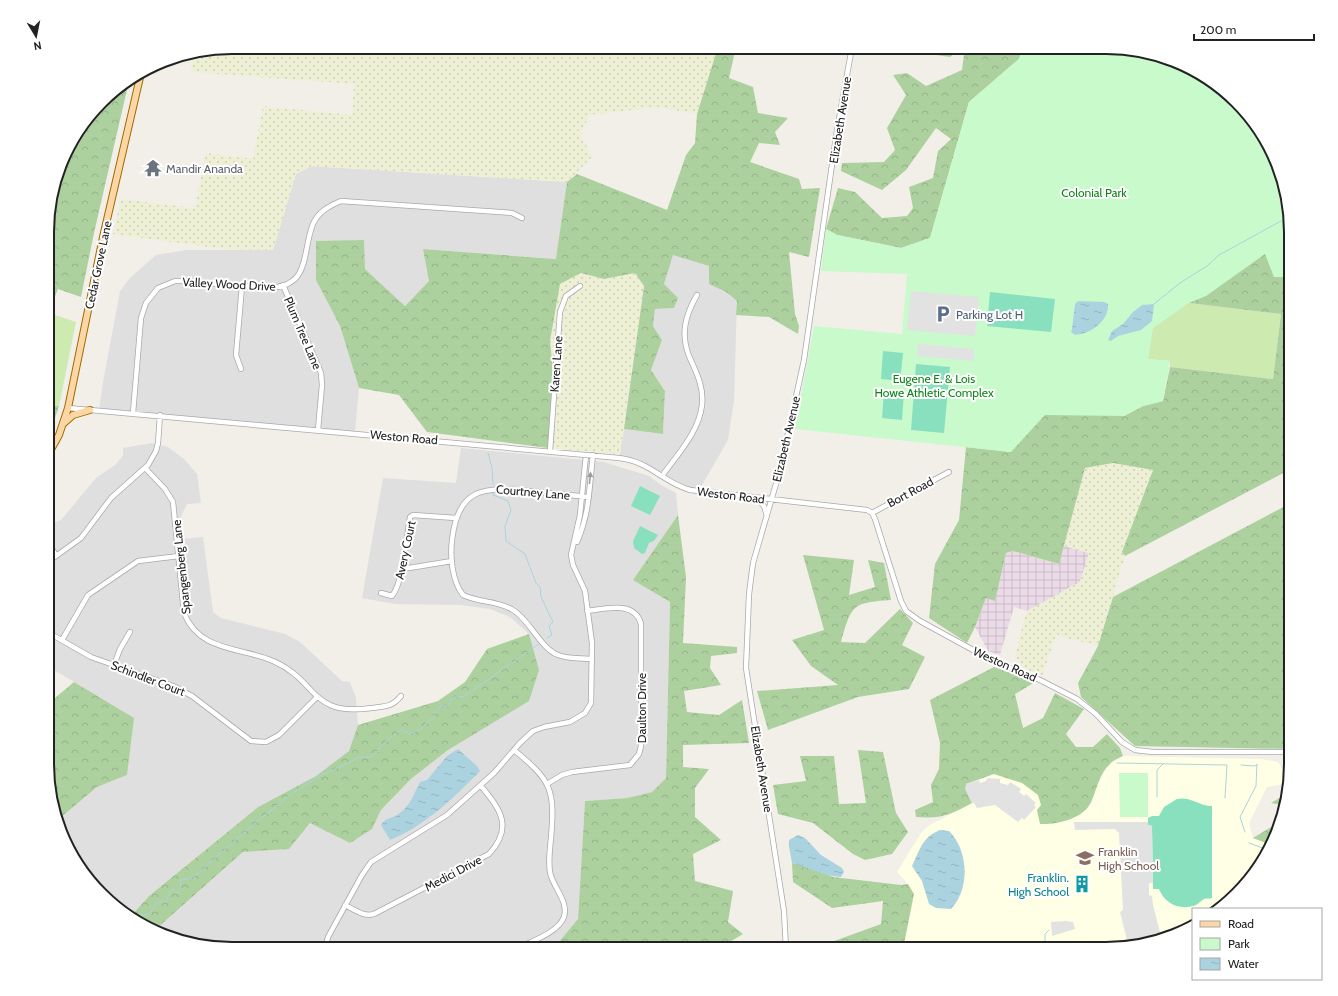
<svg xmlns="http://www.w3.org/2000/svg" width="1338" height="996" viewBox="0 0 1338 996" font-family="Cabin,sans-serif">
  <style>
    .residential { fill: #e0dfdf }
    .industrial { fill: url(#industrial-grid) }
    .education { fill: #ffffe5 }
    .farmland { fill: url(#farmland-dots) }
    .grass { fill: #cdebb0 }
    .forest { fill: url(#forest-crowns); fill-rule: evenodd }
    .park { fill: #c8facc }
    .pitch { fill: #88e0be }
    .parking { fill: #e2e2e2 }
    .water { fill: url(#water-ripples) }
    .lines { fill: none; stroke-linecap: round; stroke-linejoin: round }
    .stream { stroke: #aad3df; stroke-width: 1 }
    .minor-casing { stroke: #a9a9a9; stroke-width: 6 }
    .major-casing { stroke: #a06b00; stroke-width: 8 }
    .minor { stroke: #fff; stroke-width: 4.5 }
    .major { stroke: #fcd6a4; stroke-width: 6 }
    .oneway { fill: #9c9c9c }
    .labels { text-anchor: middle; dominant-baseline: central; stroke-width: 4; stroke-linejoin: round; paint-order: stroke }
    .street-label { font-size: 12px; fill: #222; stroke: #fff }
    .worship-label { font-size: 12px; fill: #5b616d; stroke: #fff; text-anchor: start }
    .park-label { font-size: 12px; fill: #0c8416; stroke: #fff }
    .service-label { font-size: 12px; fill: #4e5e75; stroke: #fff; text-anchor: start }
    .education-label { font-size: 12px; fill: #785e54; stroke: #fff; text-anchor: start }
    .culture-label { font-size: 12px; fill: #0d838f; stroke: #fff; text-anchor: end }
    .rim { fill: none; stroke: #222; stroke-width: 2 }
  </style>
  <defs>
    <pattern id="industrial-grid" width="8" height="8" patternUnits="userSpaceOnUse"><rect width="8" height="8" fill="#ebdbe8"/><path d="M0 4h8M4 0v8" fill="none" stroke="#c9bcc7"/></pattern>
    <pattern id="farmland-dots" width="8" height="8" patternUnits="userSpaceOnUse"><rect width="8" height="8" fill="#eef0d5"/><path d="M2 2h.1M6 6h.1" fill="none" stroke="#ccceb7" stroke-width="1.8" stroke-linecap="round"/></pattern>
    <pattern id="forest-crowns" width="20" height="18" patternUnits="userSpaceOnUse"><rect width="20" height="18" fill="#add19e"/><path d="M2 6a3 3 0 1 1 6 0M12 15a3 3 0 1 1 6 0" fill="none" stroke="#95b388"/></pattern>
    <pattern id="water-ripples" width="26" height="14" patternUnits="userSpaceOnUse"><rect width="26" height="14" fill="#aad3df"/><path d="M2 4q2-2 4 0t4 0M15 11q2-2 4 0t4 0" fill="none" stroke="#92b5bf"/></pattern>
  </defs>
  <rect width="100%" height="100%" fill="#f2efe9"/>
  <path class="residential" d="M 311,166 L 567,182 L 557,259 L 424,249 L 429,281 L 405,306 L 365,269 L 316,280 L 340,326 L 359,388 L 355,433 L 99,410 L 103,382 L 120,291 L 130,278 L 156,255 L 187,250 L 273,250 L 296,174 Z
    M 673,254 L 709,266 L 709,284 L 726,292 L 737,301 L 734,401 L 728,440 L 698,492 L 690,490 L 656,471 L 619,458 L 624,429 L 663,434 L 665,391 L 651,370 L 662,340 L 653,326 L 655,309 L 674,308 L 664,284 Z
    M 152,443 L 168,447 L 184,459 L 197,474 L 201,503 L 187,504 L 179,521 L 182,539 L 203,537 L 213,612 L 221,618 L 285,634 L 300,642 L 342,681 L 350,682 L 356,698 L 358,725 L 350,751 L 316,776 L 258,807 L 149,896 L 130,917 L 119,911 L 72,856 L 59,819 L 97,787 L 127,775 L 81,686 L 49,667 L 49,527 L 51,523 L 61,520 L 96,478 L 115,465 L 123,456 L 123,448 Z
    M 461,448 L 604,462 L 649,476 L 661,485 L 676,493 L 678,515 L 634,580 L 670,602 L 666,778 L 652,792 L 627,798 L 585,801 L 578,920 L 553,949 L 220,949 L 172,939 L 155,930 L 243,852 L 289,849 L 310,823 L 372,829 L 381,810 L 411,779 L 448,750 L 529,634 L 510,617 L 490,609 L 461,605 L 395,604 L 362,598 L 383,478 L 456,483 Z"/>
  <path class="industrial" d="M 1064,546 L 1089,553 L 1080,582 L 1027,611 L 1014,607 L 1000,655 L 988,651 L 975,627 L 986,598 L 995,600 L 1006,553 L 1013,551 L 1058,564 Z"/>
  <path class="education" d="M 1123,756 L 1261,759 L 1278,762 L 1285,773 L 1284,784 L 1267,787 L 1249,823 L 1253,838 L 1271,845 L 1253,877 L 1214,909 L 1193,909 L 1193,926 L 1188,930 L 1107,949 L 903,949 L 908,884 L 897,872 L 921,833 L 928,826 L 972,803 L 965,789 L 966,784 L 994,774 L 1022,783 L 1038,795 L 1041,805 L 1091,804 L 1097,785 L 1109,764 Z"/>
  <path class="farmland" d="M 232,47 L 718,47 L 697,114 L 657,107 L 589,115 L 581,135 L 592,157 L 567,182 L 311,166 L 296,174 L 273,250 L 224,249 L 113,234 L 121,199 L 195,208 L 206,153 L 253,159 L 263,106 L 352,115 L 354,84 L 191,72 L 192,55 Z
    M 581,273 L 604,279 L 635,273 L 644,286 L 620,454 L 548,448 L 553,371 L 550,341 L 560,284 Z
    M 1113,463 L 1153,470 L 1122,551 L 1125,556 L 1098,646 L 1056,635 L 1042,676 L 1024,668 L 1015,656 L 1025,616 L 1027,611 L 1080,582 L 1089,553 L 1064,546 L 1085,468 Z"/>
  <path class="grass" d="M 1189,303 L 1281,314 L 1273,379 L 1170,367 L 1170,361 L 1148,359 L 1152,328 Z
    M 49,313 L 76,322 L 59,406 L 49,405 Z"/>
  <path class="forest" d="M 718,47 L 736,47 L 729,78 L 753,87 L 758,113 L 788,118 L 775,132 L 780,145 L 759,143 L 750,162 L 799,179 L 802,189 L 820,188 L 809,257 L 789,252 L 795,314 L 799,326 L 798,334 L 769,317 L 736,315 L 737,301 L 726,292 L 709,284 L 709,266 L 673,255 L 664,284 L 678,298 L 674,308 L 655,309 L 653,326 L 662,340 L 651,370 L 665,391 L 663,434 L 624,429 L 644,286 L 635,273 L 604,279 L 581,273 L 560,284 L 550,341 L 553,371 L 548,448 L 427,432 L 399,395 L 359,388 L 340,326 L 316,280 L 316,241 L 364,240 L 365,269 L 405,306 L 429,281 L 423,249 L 556,259 L 567,182 L 577,174 L 667,210 L 686,155 L 695,143 L 697,114 Z
    M 916,47 L 963,47 L 950,57 L 922,53 Z
    M 965,47 L 1023,47 L 1019,59 L 969,102 L 930,238 L 901,248 L 837,235 L 826,229 L 838,188 L 855,192 L 882,218 L 907,216 L 913,208 L 909,187 L 933,178 L 938,151 L 951,139 L 936,128 L 906,170 L 882,190 L 841,171 L 842,163 L 884,162 L 895,150 L 887,128 L 906,95 L 893,75 L 907,73 L 926,86 L 962,70 Z
    M 129,81 L 94,233 L 81,297 L 58,289 L 54,299 L 49,297 L 49,208 L 66,150 L 110,93 Z
    M 1291,220 L 1291,469 L 1125,556 L 1122,552 L 1153,470 L 1113,463 L 1085,468 L 1059,564 L 1013,551 L 1006,553 L 995,601 L 986,598 L 975,627 L 967,643 L 929,618 L 935,564 L 959,520 L 966,447 L 1011,452 L 1035,408 ZM 1189,303 L 1281,314 L 1273,379 L 1170,367 L 1163,401 L 1143,406 L 1124,416 L 1152,328 Z
    M 49,405 L 59,406 L 49,436 Z
    M 1291,503 L 1291,749 L 1135,746 L 1081,697 L 1078,683 L 1098,646 L 1113,597 Z
    M 678,515 L 686,577 L 683,643 L 737,647 L 737,653 L 711,656 L 710,668 L 721,685 L 684,691 L 687,712 L 719,715 L 742,700 L 749,743 L 683,745 L 683,767 L 709,769 L 695,788 L 695,817 L 721,840 L 693,854 L 695,881 L 733,891 L 728,922 L 743,934 L 718,949 L 553,949 L 578,919 L 585,801 L 627,798 L 652,792 L 666,778 L 670,602 L 633,580 Z
    M 803,555 L 854,560 L 849,595 L 875,587 L 868,560 L 884,563 L 891,600 C 852,603 852,604 841,642 L 865,643 L 900,609 L 913,623 L 902,645 L 925,657 L 909,689 L 858,697 L 768,730 L 757,691 L 838,685 L 811,666 L 792,640 L 824,630 Z
    M 529,634 L 539,670 L 529,701 L 448,750 L 411,779 L 381,810 L 372,829 L 350,843 L 310,823 L 289,849 L 243,852 L 155,930 L 130,917 L 149,896 L 258,807 L 316,776 L 349,751 L 358,725 L 438,701 L 465,682 L 487,649 Z
    M 994,667 L 1035,682 L 1015,694 L 1023,728 L 1043,718 L 1055,693 L 1084,709 L 1066,734 L 1076,747 L 1093,747 L 1107,734 L 1120,748 L 1123,756 C 1119,758 1113,760 1110,764 C 1099,773 1097,790 1091,802 C 1084,819 1055,825 1040,824 L 1037,810 L 1041,805 L 1038,795 L 1022,783 L 994,774 L 966,784 L 966,789 L 972,803 C 950,815 941,819 916,817 L 915,810 L 933,802 L 931,785 L 939,769 L 940,743 L 930,700 Z
    M 74,682 L 134,718 L 127,775 L 97,787 L 59,819 L 49,788 L 49,703 Z
    M 858,750 L 883,752 L 896,813 L 908,832 L 892,854 L 865,860 L 853,854 L 813,823 L 778,814 L 773,785 L 806,781 L 800,756 L 834,756 L 839,804 L 866,803 Z
    M 1291,764 L 1291,776 L 1284,805 L 1271,803 L 1286,794 Z
    M 1278,823 L 1280,823 L 1277,835 L 1271,845 L 1253,838 Z
    M 792,863 L 812,868 L 833,877 L 901,885 L 908,884 L 914,894 L 903,949 L 826,944 L 881,924 L 883,901 L 832,908 L 793,882 Z"/>
  <path class="park" d="M 1023,47 L 1118,47 L 1166,57 L 1219,85 L 1272,150 L 1291,220 L 1291,277 L 1274,277 L 1265,254 L 1206,296 L 1189,303 L 1153,328 L 1148,359 L 1170,361 L 1163,401 L 1143,406 L 1124,416 L 1045,415 L 1011,452 L 795,429 L 814,326 L 902,334 L 907,274 L 821,271 L 826,229 L 837,235 L 901,248 L 930,238 L 969,102 L 1019,59 Z
    M 1119,773 L 1148,773 L 1148,817 L 1120,817 Z"/>
  <path class="pitch" d="M 990,292 L 1055,299 L 1051,332 L 987,326 Z
    M 883,351 L 903,353 L 900,381 L 881,379 Z
    M 916,364 L 950,367 L 944,433 L 911,430 Z
    M 884,390 L 904,392 L 902,420 L 882,418 Z
    M 640,486 L 660,496 L 650,515 L 631,506 Z
    M 640,526 L 658,535 L 654,541 L 649,543 L 645,553 L 642,554 L 634,548 L 633,541 Z
    M 1177,799 C 1191,796 1199,806 1212,806 L 1212,898 C 1210,899 1206,898 1204,899 C 1201,901 1199,903 1196,905 C 1180,911 1165,904 1159,889 L 1153,889 L 1152,829 L 1152,826 L 1148,825 L 1148,818 L 1152,816 L 1159,816 L 1164,807 Z"/>
  <path class="parking" d="M 911,291 L 979,297 L 975,336 L 907,330 Z
    M 918,344 L 974,349 L 974,361 L 917,356 Z
    M 987,778 L 1000,779 L 1000,783 L 1008,785 L 1010,782 L 1021,789 L 1019,792 L 1024,796 L 1026,794 L 1036,803 L 1034,805 L 1036,807 L 1024,820 L 1022,818 L 1018,822 L 995,805 L 977,808 L 974,803 L 972,803 L 965,789 L 966,784 L 979,780 L 980,783 L 986,781 Z
    M 1074,822 L 1148,822 L 1148,825 L 1152,826 L 1153,883 L 1149,883 L 1149,895 L 1152,896 L 1153,905 L 1161,936 L 1157,937 L 1156,936 L 1131,942 L 1130,939 L 1127,940 L 1120,912 L 1123,910 L 1119,833 L 1115,829 L 1075,830 Z
    M 1066,921 L 1073,922 L 1075,929 L 1052,936 L 1051,922 Z
    M 915,942 L 998,942 L 998,949 L 916,949 Z"/>
  <path class="water" d="M 1078,301 L 1104,302 L 1108,304 C 1109,321 1091,334 1075,335 L 1071,332 L 1072,329 L 1075,304 Z
    M 1154,304 L 1152,321 L 1141,330 L 1118,336 L 1111,341 L 1108,340 L 1112,331 L 1123,324 L 1133,312 L 1142,305 Z
    M 458,749 L 477,766 L 480,771 C 455,797 425,826 390,840 L 381,825 C 385,818 390,819 397,815 C 409,808 414,794 420,782 L 427,780 L 447,756 Z
    M 940,830 L 949,831 C 969,851 970,889 951,909 L 936,908 L 929,904 L 922,881 L 912,866 C 920,850 922,837 940,830 Z
    M 798,835 L 805,838 L 821,855 L 842,868 L 844,872 L 841,877 C 827,877 807,867 792,863 L 789,846 L 789,840 Z"/>
  <g class="lines">
    <path class="stream" d="M 1154,304 L 1180,283 L 1207,266 L 1219,255 L 1281,221
      M 488,453 L 492,468 L 493,484
      M 493,493 L 493,495 L 508,501 L 511,510 L 505,526 L 506,541 L 525,554 L 536,583 L 540,587 L 541,597 L 553,622 L 549,626 L 552,635 L 547,638
      M 1117,763 L 1227,765 L 1225,798
      M 1241,765 L 1255,766 L 1257,764 L 1256,786 L 1240,817 L 1245,832
      M 1157,797 L 1157,770 L 1163,764
      M 1249,843 L 1268,850
      M 137,921 L 140,915 L 148,915 L 157,903 L 160,901 L 162,903 L 166,902 L 170,892 L 173,889 L 177,893 L 180,890 L 181,880 L 189,879 L 196,875 L 249,828 L 293,793 L 318,777 L 360,757 L 370,757 L 377,752 L 383,744 L 402,729 L 409,734 C 425,730 431,717 441,706 L 448,706 L 453,697 L 463,697 L 539,644
      M 1045,949 L 1045,934 L 1049,930"/>
    <g class="minor-casing">
      <path id="minor" d="M 283,285 L 321,373 L 322,385 L 318,430
        M 241,369 L 236,355 L 242,286
        M 68,408 L 619,458 C 651,462 662,482 690,490 L 867,510 L 872,513 L 875,519 L 901,601 L 906,611 L 920,621 L 995,662 L 1040,680 L 1077,699 L 1096,714 L 1122,742 L 1135,750 L 1153,752 L 1291,752
        M 133,413 L 141,318 L 146,303 L 158,288 L 175,281 L 183,281 L 268,288 C 312,286 301,254 313,224 C 318,212 329,206 341,201 L 512,213 L 522,218
        M 550,451 L 560,312 L 566,296 L 580,286
        M 145,468 L 165,489 L 173,502 L 184,613 C 199,652 241,647 273,661 C 319,681 309,717 372,708 C 386,706 392,707 401,696
        M 662,476 C 677,455 699,432 702,405 C 704,386 696,372 689,356 C 680,333 686,314 697,295
        M 589,497 C 569,495 548,493 528,491 C 484,487 458,487 452,540 C 450,557 452,581 463,595 C 479,603 497,600 513,610 C 530,620 540,648 558,655 C 568,659 581,658 591,659
        M 757,499 L 764,506 L 767,516
        M 872,513 L 949,472
        M 577,542 C 590,512 589,488 593,455
        M 49,545 L 56,555
        M 49,561 L 81,538 L 111,498 L 148,465 L 156,451 L 158,443 L 160,415
        M 402,566 L 409,568 L 452,561
        M 381,593 L 392,596 C 403,583 407,535 410,517 L 413,515 L 456,518
        M 49,633 L 91,657 L 173,686 L 192,696 L 251,741 L 266,742 L 279,735 L 317,697
        M 62,640 L 88,595 L 138,561 L 179,556
        M 114,665 L 120,649 L 130,632
        M 514,750 C 552,781 555,790 551,838 C 550,849 548,860 550,872 C 552,886 569,901 564,917 C 558,933 531,941 517,949
        M 547,784 L 562,775 L 572,772 L 630,765 L 639,754 L 641,746 L 641,624 C 635,600 605,609 587,611
        M 345,905 C 355,910 364,917 374,914 L 489,854 C 514,827 500,809 481,786
        M 325,949 L 328,937 L 362,875 L 371,862 L 447,815 L 494,773 L 520,743 L 533,731 L 544,727 L 570,722 L 585,713 L 591,703 L 592,643 L 585,591 L 573,565 L 571,555 L 580,515 L 586,455
        M 786,949 L 784,911 L 746,668 L 749,594 L 753,563 L 780,470 L 804,360 L 837,130 L 852,47"/>
    </g>
    <g class="major-casing">
      <path id="major" d="M 64,423 L 73,415 L 90,410
        M 49,453 L 59,435 L 68,408 L 103,237 L 141,73"/>
    </g>
    <use href="#minor" class="minor"/>
    <use href="#major" class="major"/>
  </g>
  <defs><path id="oneway-solid" d="M-6-.8H1V-3.2L6.5 0L1 3.2V.8H-6Z"/></defs>
  <use class="oneway" href="#oneway-solid" transform="translate(590 478) rotate(-84)"/>
  <defs>
    <g id="temple-bare" transform="scale(1.38)"><path d="M0-6L5-2H3V0L6.5 2.5H4V6H1.5V3h-3V6H-4V2.5H-6.5L-3 0V-2H-5Z" fill="#6b7280" stroke="#fff" stroke-width="2.5" paint-order="stroke"/></g>
    <g id="parking-bare" transform="scale(1.38)"><path d="M-3.5-5.5H1a3.5 3.5 0 0 1 0 7H-1V5.5H-3.5ZM-1-3.4V-.6H.8a1.4 1.4 0 0 0 0-2.8Z" fill="#5c6f8a" stroke="#fff" stroke-width="2.5" paint-order="stroke"/></g>
    <g id="school-bare" transform="scale(1.38)"><path d="M0-5L7-2L0 1L-7-2ZM-4 1L0 2.5L4 1V4Q0 6-4 4Z" fill="#8d6e63" stroke="#fff" stroke-width="2.5" paint-order="stroke"/></g>
    <g id="building-bare" transform="scale(1.38)"><path d="M-4-6H4V6H1V3H-1V6H-4ZM-2.5-4.3h1.7v1.8h-1.7ZM.8-4.3h1.7v1.8H.8ZM-2.5-1h1.7V.8h-1.7ZM.8-1h1.7V.8H.8Z" fill="#0f9aa8" stroke="#fff" stroke-width="2.5" paint-order="stroke"/></g>
  </defs>
  <g fill-rule="evenodd">
    <use href="#temple-bare" x="153" y="168"/>
    <use href="#parking-bare" x="943" y="314"/>
    <use href="#school-bare" x="1085" y="858"/>
    <use href="#building-bare" x="1082" y="884"/>
  </g>
  <g class="labels">
    <g class="street-label">
      <text transform="translate(840 120) rotate(-81)">Elizabeth Avenue</text>
      <text transform="translate(98 265) rotate(-78)">Cedar Grove Lane</text>
      <text transform="translate(229 284) rotate(3)">Valley Wood Drive</text>
      <text transform="translate(303 333) rotate(67)">Plum Tree Lane</text>
      <text transform="translate(556 364) rotate(-86)">Karen Lane</text>
      <text transform="translate(404 437) rotate(5)">Weston Road</text>
      <text transform="translate(786 439) rotate(-77)">Elizabeth Avenue</text>
      <text transform="translate(533 492) rotate(5)">Courtney Lane</text>
      <text transform="translate(910 492) rotate(-28)">Bort Road</text>
      <text transform="translate(731 495) rotate(7)">Weston Road</text>
      <text transform="translate(405 550) rotate(-78)">Avery Court</text>
      <text transform="translate(181 567) rotate(-96)">Spangenberg Lane</text>
      <text transform="translate(1005 664) rotate(24)">Weston Road</text>
      <text transform="translate(148 678) rotate(21)">Schindler Court</text>
      <text transform="translate(641 708) rotate(-90)">Daulton Drive</text>
      <text transform="translate(762 769) rotate(81)">Elizabeth Avenue</text>
      <text transform="translate(453 873) rotate(-28)">Medici Drive</text>
    </g>
    <g class="worship-label">
      <text x="166" y="168">Mandir Ananda</text>
    </g>
    <g class="park-label">
      <text x="1094" y="192">Colonial Park</text>
      <text x="934" y="378">Eugene E. &amp; Lois<tspan x="934" dy="14">Howe Athletic Complex</tspan></text>
    </g>
    <g class="service-label">
      <text x="956" y="314">Parking Lot H</text>
    </g>
    <g class="education-label">
      <text x="1098" y="851">Franklin<tspan x="1098" dy="14">High School</tspan></text>
    </g>
    <g class="culture-label">
      <text x="1069" y="877">Franklin.<tspan x="1069" dy="14">High School</tspan></text>
    </g>
  </g>
  <path d="M0 0H1338V996H0ZM232 54H1106A178 178 0 0 1 1284 232V764A178 178 0 0 1 1106 942H232A178 178 0 0 1 54 764V232A178 178 0 0 1 232 54Z" fill="#fff" fill-rule="evenodd"/>
  <path class="rim" d="M232 54H1106A178 178 0 0 1 1284 232V764A178 178 0 0 1 1106 942H232A178 178 0 0 1 54 764V232A178 178 0 0 1 232 54Z"/>
  <rect x="1192" y="908" width="130" height="72" fill="#ffffff" stroke="#a7a7a7"/>
  <rect x="1200" y="921" width="20" height="6" fill="#fcd6a4" stroke="#a7a7a7"/>
  <text x="1228" y="928" font-size="12" fill="#222222">Road</text>
  <rect x="1200" y="938" width="20" height="12" fill="#c8facc" stroke="#a7a7a7"/>
  <text x="1228" y="948" font-size="12" fill="#222222">Park</text>
  <rect x="1200" y="958" width="20" height="12" fill="url(#water-ripples)" stroke="#a7a7a7"/>
  <text x="1228" y="968" font-size="12" fill="#222222">Water</text>
  <g transform="translate(36 36) rotate(170)" stroke="#ffffff" stroke-width="3" paint-order="stroke">
  <path d="M0-3L7 15L0 10L-7 15Z" fill="#222222"/>
  <text y="-6" font-size="11" font-weight="bold" text-anchor="middle" fill="#222222">N</text>
  </g>
  <path d="M1194 34v6h120v-6" fill="none" stroke="#222222" stroke-width="2"/>
  <text x="1200" y="34" font-size="12" fill="#222222" stroke="#ffffff" stroke-width="3" paint-order="stroke">200 m</text>
</svg>
